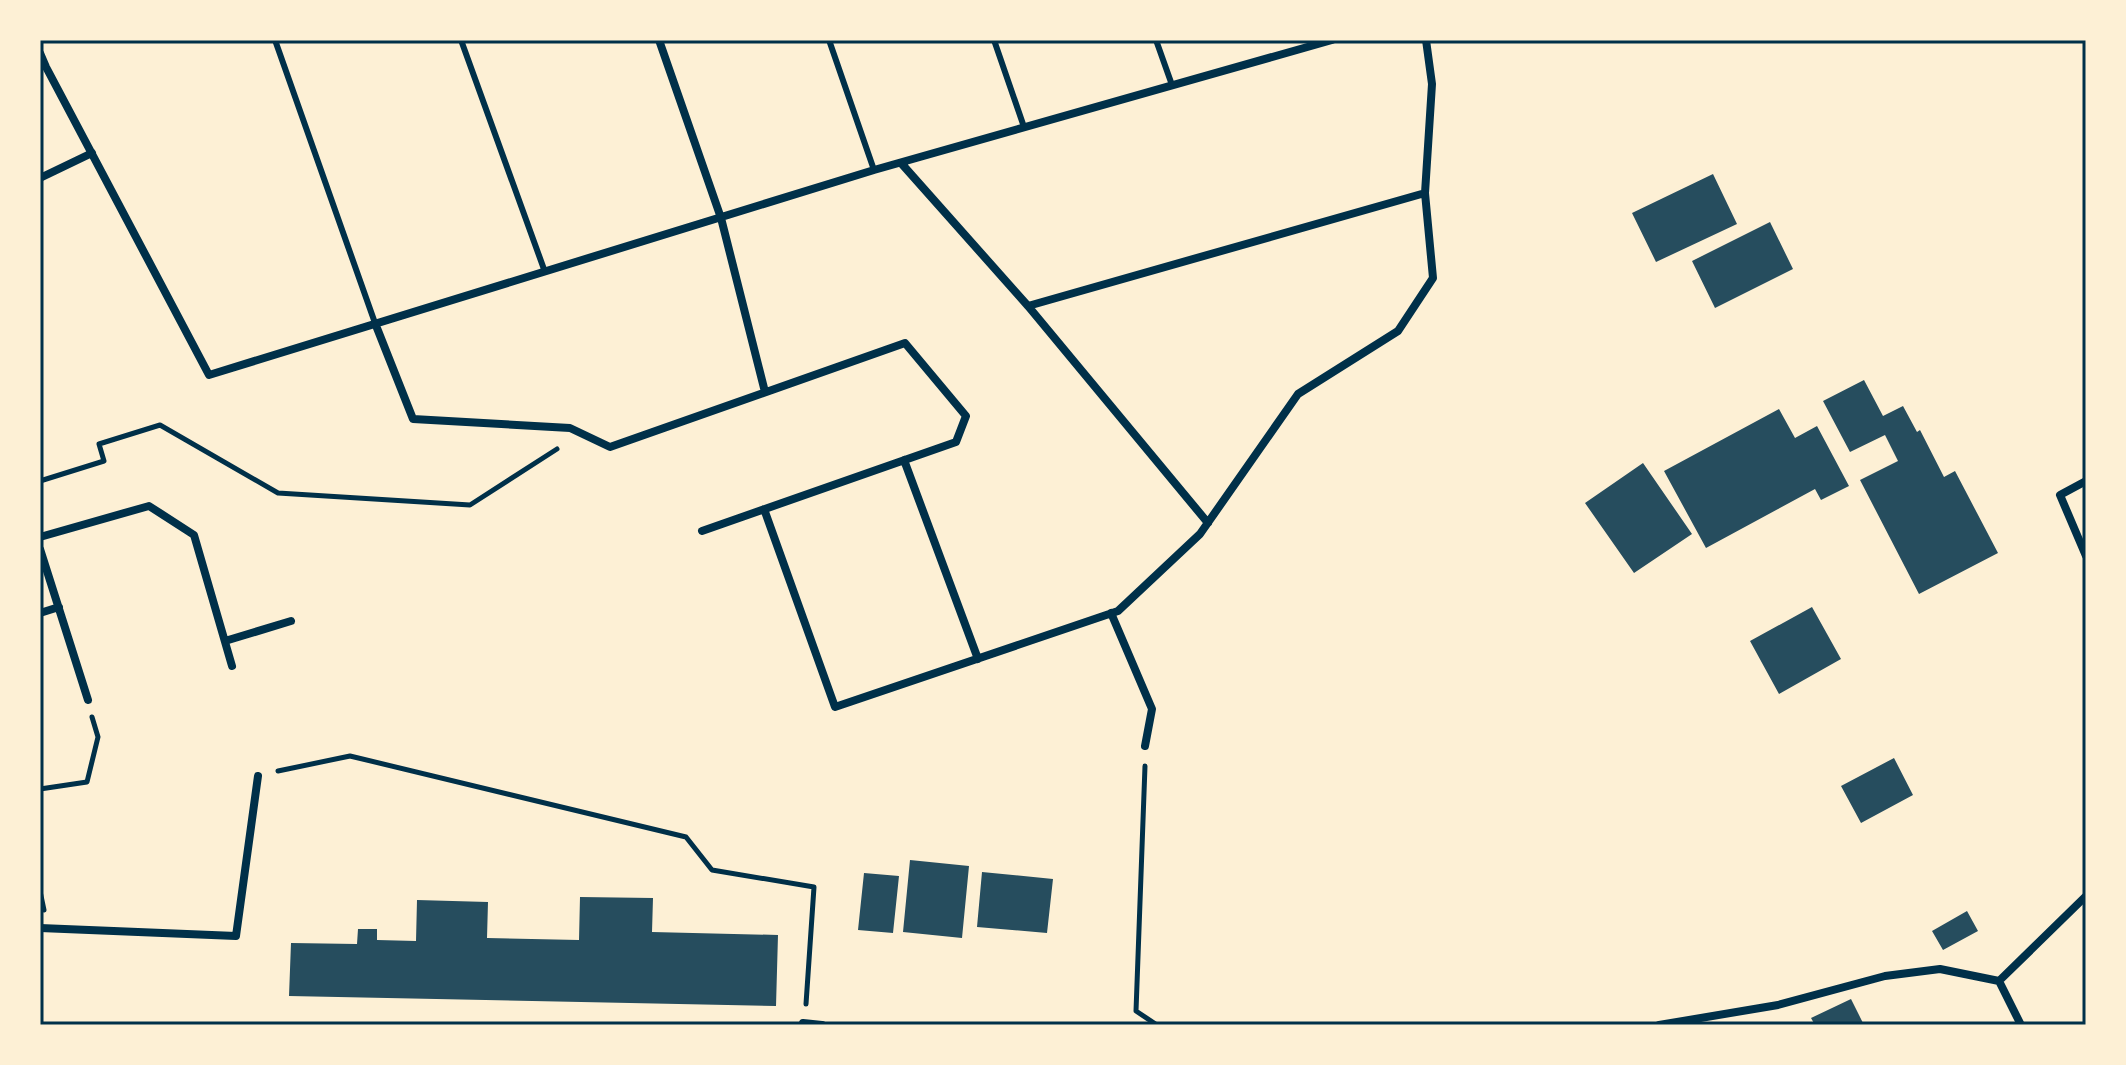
<svg xmlns="http://www.w3.org/2000/svg" width="2126" height="1065" viewBox="0 0 2126 1065" font-family="Raleway,sans-serif">
  <style>
    .building { fill: #264d5e }
    .lines { fill: none; stroke-linecap: round; stroke-linejoin: round }
    .path { stroke: #003049; stroke-width: 5 }
    .service { stroke: #003049; stroke-width: 6 }
    .minor { stroke: #003049; stroke-width: 8 }
    .neatline { fill: none; stroke: #003049; stroke-width: 3 }
  </style>
  <rect width="100%" height="100%" fill="#fdf0d5"/>
  <path class="building" d="M 1713,174 L 1737,224 L 1656,262 L 1632,213 Z
    M 1770,222 L 1793,269 L 1715,308 L 1692,261 Z
    M 1864,380 L 1883,416 L 1903,406 L 1917,432 L 1920,430 L 1944,477 L 1955,471 L 1998,553 L 1919,594 L 1860,480 L 1898,461 L 1885,435 L 1850,452 L 1823,401 Z
    M 1779,409 L 1795,438 L 1817,426 L 1849,486 L 1821,500 L 1815,489 L 1706,548 L 1664,471 Z
    M 1643,463 L 1692,534 L 1634,573 L 1585,503 Z
    M 1812,607 L 1841,659 L 1779,694 L 1750,641 Z
    M 1894,758 L 1913,795 L 1861,823 L 1841,786 Z
    M 910,860 L 969,866 L 962,938 L 903,932 Z
    M 982,872 L 1053,879 L 1047,933 L 977,927 Z
    M 864,873 L 899,876 L 893,933 L 858,930 Z
    M 580,897 L 653,898 L 652,932 L 778,935 L 776,1006 L 289,996 L 291,943 L 357,944 L 358,929 L 377,929 L 377,940 L 416,941 L 417,900 L 488,902 L 487,938 L 579,940 Z
    M 1967,911 L 1978,931 L 1943,950 L 1932,931 Z
    M 1851,999 L 1864,1025 L 1815,1025 L 1811,1018 Z"/>
  <g class="lines">
    <path class="path" d="M 40,481 L 104,461 L 99,444 L 160,425 L 278,493 L 470,505 L 557,449
      M 1145,766 L 1136,1011 L 1157,1025
      M 278,771 L 350,756 L 686,837 L 712,870 L 814,887 L 806,1004
      M 40,789 L 87,782 L 98,737 L 92,717
      M 40,891 L 44,910"/>
    <path class="service" d="M 275,40 L 375,323
      M 461,40 L 545,272
      M 829,40 L 874,170
      M 994,40 L 1024,127
      M 1156,40 L 1172,85"/>
    <path class="minor" d="M 659,40 L 721,218 L 765,392
      M 40,53 L 46,67 L 209,375 L 874,170 L 1332,40
      M 901,163 L 1028,306 L 1208,523
      M 40,178 L 92,153
      M 1028,306 L 1425,193
      M 375,323 L 413,419 L 570,428 L 610,447 L 905,343 L 966,416 L 956,442 L 702,531
      M 904,460 L 978,659
      M 2086,481 L 2060,495 L 2086,556
      M 764,509 L 835,707 L 1118,611 L 1200,534 L 1298,394 L 1398,331 L 1433,278 L 1425,193 L 1432,84 L 1426,40
      M 40,537 L 149,506 L 194,535 L 232,666
      M 40,549 L 88,700
      M 40,613 L 59,607
      M 1111,613 L 1152,709 L 1145,746
      M 225,641 L 291,621
      M 40,928 L 236,936 L 258,776
      M 1999,981 L 2086,896
      M 1999,981 L 2021,1025
      M 803,1023 L 822,1025
      M 1659,1025 L 1778,1005 L 1885,976 L 1940,969 L 1999,981"/>
  </g>
  <rect width="2126" height="1065" fill="none" stroke="#fdf0d5" stroke-width="84"/>
  <rect x="42" y="42" width="2042" height="981" class="neatline"/>
</svg>
